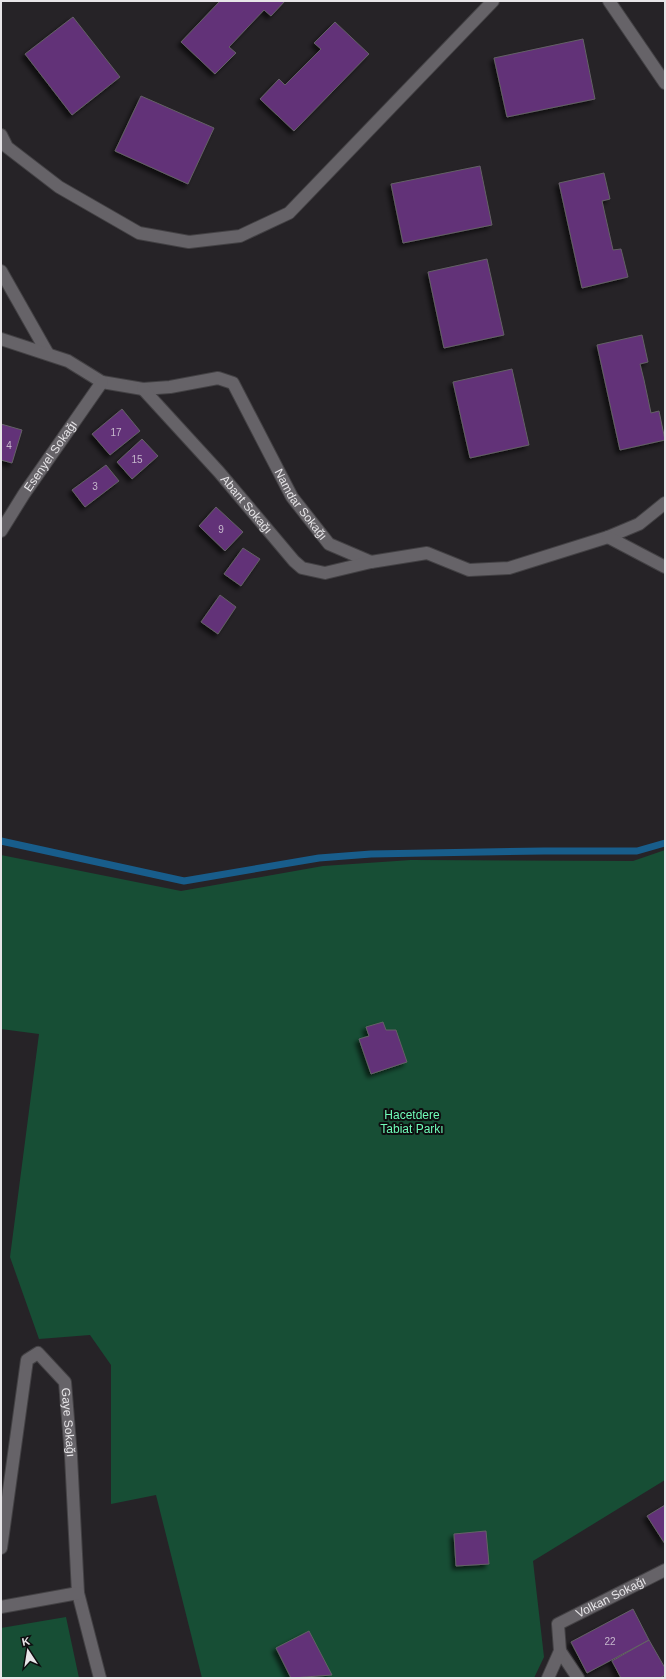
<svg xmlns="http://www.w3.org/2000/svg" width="666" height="1679" viewBox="0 0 666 1679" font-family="Arial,sans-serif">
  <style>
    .green { fill: #174e35 }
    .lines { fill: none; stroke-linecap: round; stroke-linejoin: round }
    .stream { stroke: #185d8b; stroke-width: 7 }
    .building { fill: #623078; stroke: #646166; filter: url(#shadow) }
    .minor-casing { stroke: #434144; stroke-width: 14 }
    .minor { stroke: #666368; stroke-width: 12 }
    .labels { text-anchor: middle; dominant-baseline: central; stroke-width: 4; stroke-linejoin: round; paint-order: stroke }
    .number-label { font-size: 10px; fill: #c6b8cc }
    .street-label { font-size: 12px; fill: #e7e5e8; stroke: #0e0d0f }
    .park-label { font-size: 12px; fill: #70fcb9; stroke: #0e0d0f }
  </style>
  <defs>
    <filter id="shadow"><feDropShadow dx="-3.5" dy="3.5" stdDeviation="2" flood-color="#0009"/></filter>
  </defs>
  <rect width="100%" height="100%" fill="#262327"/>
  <path class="green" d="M 665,850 L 665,1480 L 533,1561 L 544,1657 L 534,1678 L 202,1678 L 156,1495 L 111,1504 L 111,1365 L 90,1335 L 39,1339 L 10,1257 L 39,1034 L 1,1029 L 1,855 L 181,891 L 323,866 L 411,860 L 633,861 Z
    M 66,1617 L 79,1678 L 1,1678 L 1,1628 Z"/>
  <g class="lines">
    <path class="stream" d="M 1,841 L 184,881 L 319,858 L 371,854 L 544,851 L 637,851 L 665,843"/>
  </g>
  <path class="building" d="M 220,1 L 285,1 L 271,16 L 264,10 L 229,47 L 236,53 L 215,74 L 181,42 Z
    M 73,17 L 120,77 L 72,115 L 25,54 Z
    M 335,22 L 369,54 L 294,131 L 260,99 L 279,79 L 285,85 L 321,49 L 314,43 Z
    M 583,39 L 595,99 L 507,117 L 494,58 Z
    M 141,96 L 214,128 L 188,184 L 115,151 Z
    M 480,166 L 492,225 L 403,243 L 391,184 Z
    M 604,173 L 610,199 L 602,201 L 613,250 L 621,249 L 628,277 L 582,288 L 559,183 Z
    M 487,259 L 504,335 L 444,348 L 428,272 Z
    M 642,335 L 648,362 L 640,364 L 644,380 L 651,413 L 659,411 L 665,440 L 620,450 L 597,345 Z
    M 512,369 L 529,445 L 470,458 L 453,382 Z
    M 122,409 L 140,431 L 110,455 L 92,434 Z
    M 1,424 L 22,430 L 12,463 L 1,460 Z
    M 142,439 L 158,456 L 132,479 L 117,462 Z
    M 106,465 L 119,481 L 85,507 L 72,490 Z
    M 216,507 L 243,532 L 225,551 L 199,526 Z
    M 243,548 L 260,559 L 241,586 L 224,574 Z
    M 220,595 L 236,607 L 218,634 L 201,622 Z
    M 383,1022 L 386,1030 L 396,1030 L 407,1062 L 371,1074 L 359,1039 L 369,1036 L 366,1027 Z
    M 665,1505 L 665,1544 L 647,1516 Z
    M 486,1531 L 489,1564 L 456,1566 L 454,1534 Z
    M 633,1609 L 649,1640 L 587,1673 L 571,1642 Z
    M 309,1631 L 332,1675 L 291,1678 L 276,1648 Z
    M 649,1640 L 665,1668 L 665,1675 L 660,1678 L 621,1678 L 612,1661 Z"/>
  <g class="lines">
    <g class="minor-casing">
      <g id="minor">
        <path d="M 609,1 L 665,83"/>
        <path d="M 1,135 L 7,147 L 59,187 L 139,233 L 189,242 L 240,236 L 289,213 L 493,1"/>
        <path d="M 1,271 L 48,354"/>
        <path id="s1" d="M 1,339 L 68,361 L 102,382 L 143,389 L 170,387 L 218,378 L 233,383 L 292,497 L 329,544 L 371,562"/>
        <path id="s2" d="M 143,389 L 219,472 L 294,561 L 302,568 L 325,573 L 371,562 L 427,553 L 469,570 L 509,568 L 608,537 L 639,524 L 665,503"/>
        <path id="s3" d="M 1,531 L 24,494 L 102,382"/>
        <path d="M 608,537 L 665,567"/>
        <path id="s4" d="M 1,1548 L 27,1360 L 38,1353 L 65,1382 L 71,1456 L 78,1593 L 100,1678"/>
        <path d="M 1,1607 L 78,1593"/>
        <path d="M 560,1651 L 578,1678"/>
        <path id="s5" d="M 548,1678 L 560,1651 L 558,1624 L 665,1570"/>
      </g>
    </g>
    <use href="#minor" class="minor"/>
  </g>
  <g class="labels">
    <g class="number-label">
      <text x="116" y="432">17</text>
      <text x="9" y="445">4</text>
      <text x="137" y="459">15</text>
      <text x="95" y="486">3</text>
      <text x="221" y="529">9</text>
      <text x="610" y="1641">22</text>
    </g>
    <g class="street-label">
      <text stroke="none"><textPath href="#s3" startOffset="90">Esenyel Sokağı</textPath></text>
      <text stroke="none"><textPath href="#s2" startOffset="155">Abant Sokağı</textPath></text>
      <text stroke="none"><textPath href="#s1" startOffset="383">Namdar Sokağı</textPath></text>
      <text stroke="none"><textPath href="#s4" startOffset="283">Gaye Sokağı</textPath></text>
      <text stroke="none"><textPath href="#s5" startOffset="116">Volkan Sokağı</textPath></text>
    </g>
    <g class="park-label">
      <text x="412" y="1115">Hacetdere<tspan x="412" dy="14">Tabiat Parkı</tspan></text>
    </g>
  </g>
  <rect width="666" height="1679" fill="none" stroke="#e7e5e8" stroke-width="4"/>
  <g transform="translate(28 1651) rotate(348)" stroke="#0e0d0f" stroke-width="3" paint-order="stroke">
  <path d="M0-3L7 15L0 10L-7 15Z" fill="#e7e5e8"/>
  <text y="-6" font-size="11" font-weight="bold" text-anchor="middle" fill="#e7e5e8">K</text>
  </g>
</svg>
